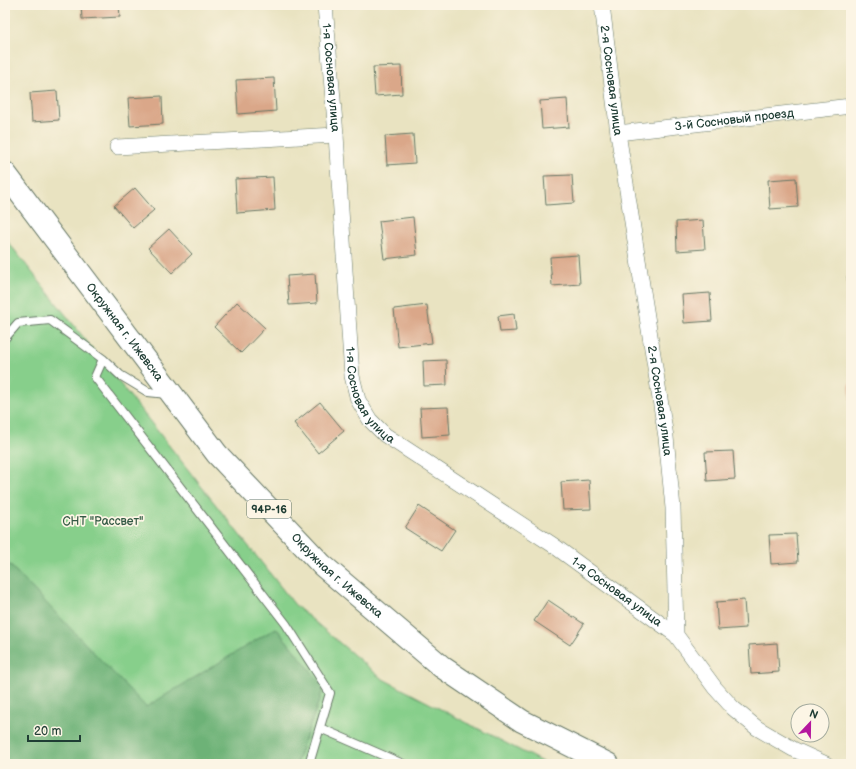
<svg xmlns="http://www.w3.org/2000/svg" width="856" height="769" viewBox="0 0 856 769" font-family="'Balsamiq Sans',sans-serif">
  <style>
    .green { fill: #87cf8b; stroke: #538660 }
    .forest { fill: #6db277; stroke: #467856 }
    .building { fill: #daa789 }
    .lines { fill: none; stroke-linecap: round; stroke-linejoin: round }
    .lane-casing { stroke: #667765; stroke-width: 10 }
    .street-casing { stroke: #667765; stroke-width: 16 }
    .primary-casing { stroke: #667765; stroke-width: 24 }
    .lane { stroke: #fff; stroke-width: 8 }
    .street { stroke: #fff; stroke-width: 15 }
    .primary { stroke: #fff; stroke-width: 22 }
    .labels { text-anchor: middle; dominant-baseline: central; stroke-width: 3.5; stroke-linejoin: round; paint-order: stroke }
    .shield { fill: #fcf5e5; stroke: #617469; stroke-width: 1 }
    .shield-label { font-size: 11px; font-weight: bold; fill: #1f3d34 }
    .street-label { font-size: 12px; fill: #1f3d34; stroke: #fcf5e5 }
    .park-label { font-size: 12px; fill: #345a45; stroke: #fcf5e5 }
  </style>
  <rect width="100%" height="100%" fill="#fcf5e5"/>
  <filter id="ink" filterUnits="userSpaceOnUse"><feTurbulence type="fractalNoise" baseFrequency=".025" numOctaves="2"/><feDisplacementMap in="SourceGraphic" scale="8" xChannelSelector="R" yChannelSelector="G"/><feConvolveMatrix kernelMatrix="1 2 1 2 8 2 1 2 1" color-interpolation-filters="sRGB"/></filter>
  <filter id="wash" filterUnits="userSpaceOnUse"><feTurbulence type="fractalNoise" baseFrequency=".012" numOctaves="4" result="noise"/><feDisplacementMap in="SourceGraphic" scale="16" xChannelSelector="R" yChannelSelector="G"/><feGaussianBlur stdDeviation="0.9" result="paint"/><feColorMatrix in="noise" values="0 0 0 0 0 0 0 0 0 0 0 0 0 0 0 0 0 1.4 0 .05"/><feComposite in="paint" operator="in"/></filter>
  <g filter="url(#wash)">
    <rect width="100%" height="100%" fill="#e9e3c1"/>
    <path class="green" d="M 5,238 L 295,605 L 381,678 L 546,764 L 296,764 L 324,687 L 276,628 L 146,708 L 5,560 Z"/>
    <path class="forest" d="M 5,560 L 146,707 L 276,628 L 324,687 L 296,764 L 5,764 Z"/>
    <g id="blocks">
      <path class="building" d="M 81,5 L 119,5 L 120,17 L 82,19 Z
        M 401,66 L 402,94 L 375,96 L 373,67 Z
        M 274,78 L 276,111 L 238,114 L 236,80 Z
        M 57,91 L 59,120 L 32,122 L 30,93 Z
        M 162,96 L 163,124 L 130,126 L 128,98 Z
        M 567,99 L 569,127 L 542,129 L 540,101 Z
        M 413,134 L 415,163 L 387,165 L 385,136 Z
        M 572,175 L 574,203 L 546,205 L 544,176 Z
        M 273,177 L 275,210 L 237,213 L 235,179 Z
        M 796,178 L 798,207 L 770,209 L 768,180 Z
        M 135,188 L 154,210 L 133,228 L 114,206 Z
        M 413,217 L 417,255 L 384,259 L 379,221 Z
        M 703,220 L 705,249 L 677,251 L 676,222 Z
        M 169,229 L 192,254 L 172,273 L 148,248 Z
        M 578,255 L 580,284 L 552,286 L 550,257 Z
        M 315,274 L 317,303 L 289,305 L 287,276 Z
        M 847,276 L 851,276 L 851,311 L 850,311 Z
        M 710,293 L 712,321 L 684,323 L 682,295 Z
        M 237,302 L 265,328 L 241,353 L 214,327 Z
        M 427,305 L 432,343 L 398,347 L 394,309 Z
        M 514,314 L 516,331 L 500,332 L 498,316 Z
        M 446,360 L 447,385 L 424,386 L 423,361 Z
        M 849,383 L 851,383 L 851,400 L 850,400 Z
        M 320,402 L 344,431 L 318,453 L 294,423 Z
        M 448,407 L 450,435 L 422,437 L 420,408 Z
        M 847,430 L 851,430 L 851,458 L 849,458 Z
        M 733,451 L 735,479 L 707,481 L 705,452 Z
        M 589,480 L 591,509 L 563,510 L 561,482 Z
        M 419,506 L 455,530 L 441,551 L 405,528 Z
        M 796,534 L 798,562 L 771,564 L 769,535 Z
        M 548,600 L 584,624 L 570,645 L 534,621 Z
        M 744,600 L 746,628 L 718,630 L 716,602 Z
        M 777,643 L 779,672 L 751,674 L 749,645 Z"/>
    </g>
  </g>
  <g filter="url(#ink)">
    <use href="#blocks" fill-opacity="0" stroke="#667765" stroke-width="1"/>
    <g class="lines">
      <g class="lane-casing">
        <path id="lane" d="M 5,338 L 18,323 L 50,320 L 103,359 L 95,377 L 286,624 L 330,693 L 309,764
          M 103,359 L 120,375 L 148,392 L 167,394
          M 320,728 L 403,764"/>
      </g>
      <g class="street-casing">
        <g id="street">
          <path id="s1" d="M 325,5 L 336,135 L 352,376 L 358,400 L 370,420 L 385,435 L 553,545 L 676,635"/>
          <path id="s2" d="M 602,5 L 618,133 L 666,437 L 673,508 L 676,635 L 715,688 L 733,708 L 757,728 L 793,749 L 826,764"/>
          <path id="s3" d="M 618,133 L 851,106"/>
          <path d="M 117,147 L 336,135"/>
        </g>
      </g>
      <g class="primary-casing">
        <g id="primary">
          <path id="s4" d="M 5,173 L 217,454 L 322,565 L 442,667 L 522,721 L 608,764"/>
        </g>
      </g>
      <use href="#lane" class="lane"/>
      <use href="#street" class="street"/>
      <use href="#primary" class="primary"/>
    </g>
  </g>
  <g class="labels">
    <rect class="shield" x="247" y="500" width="44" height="18" rx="3"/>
    <g class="shield-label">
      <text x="269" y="509">94Р-16</text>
    </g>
    <g class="street-label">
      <text stroke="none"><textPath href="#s1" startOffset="73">1-я Сосновая улица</textPath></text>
      <text stroke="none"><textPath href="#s2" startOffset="76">2-я Сосновая улица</textPath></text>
      <text stroke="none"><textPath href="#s3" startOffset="117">3-й Сосновый проезд</textPath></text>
      <text stroke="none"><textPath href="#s4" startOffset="199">Окружная г. Ижевска</textPath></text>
      <text stroke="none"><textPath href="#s1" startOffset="397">1-я Сосновая улица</textPath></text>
      <text stroke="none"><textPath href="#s2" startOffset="400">2-я Сосновая улица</textPath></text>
      <text stroke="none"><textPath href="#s4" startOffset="523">Окружная г. Ижевска</textPath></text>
      <text stroke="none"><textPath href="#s1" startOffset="721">1-я Сосновая улица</textPath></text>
    </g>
    <g class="park-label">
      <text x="103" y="521">СНТ "Рассвет"</text>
    </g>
  </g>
  <rect width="856" height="769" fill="none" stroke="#fcf5e5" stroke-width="20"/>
  <g transform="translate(810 723) rotate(22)"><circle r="19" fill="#fcf5e5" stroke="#a4ab9e"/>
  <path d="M0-3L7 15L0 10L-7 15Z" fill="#b5179e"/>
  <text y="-6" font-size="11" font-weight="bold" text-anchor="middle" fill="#1f3d34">N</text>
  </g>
  <path d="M28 735v6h52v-6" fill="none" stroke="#1f3d34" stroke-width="2"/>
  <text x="34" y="735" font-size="12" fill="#1f3d34" stroke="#fcf5e5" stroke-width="3" paint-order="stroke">20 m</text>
</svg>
